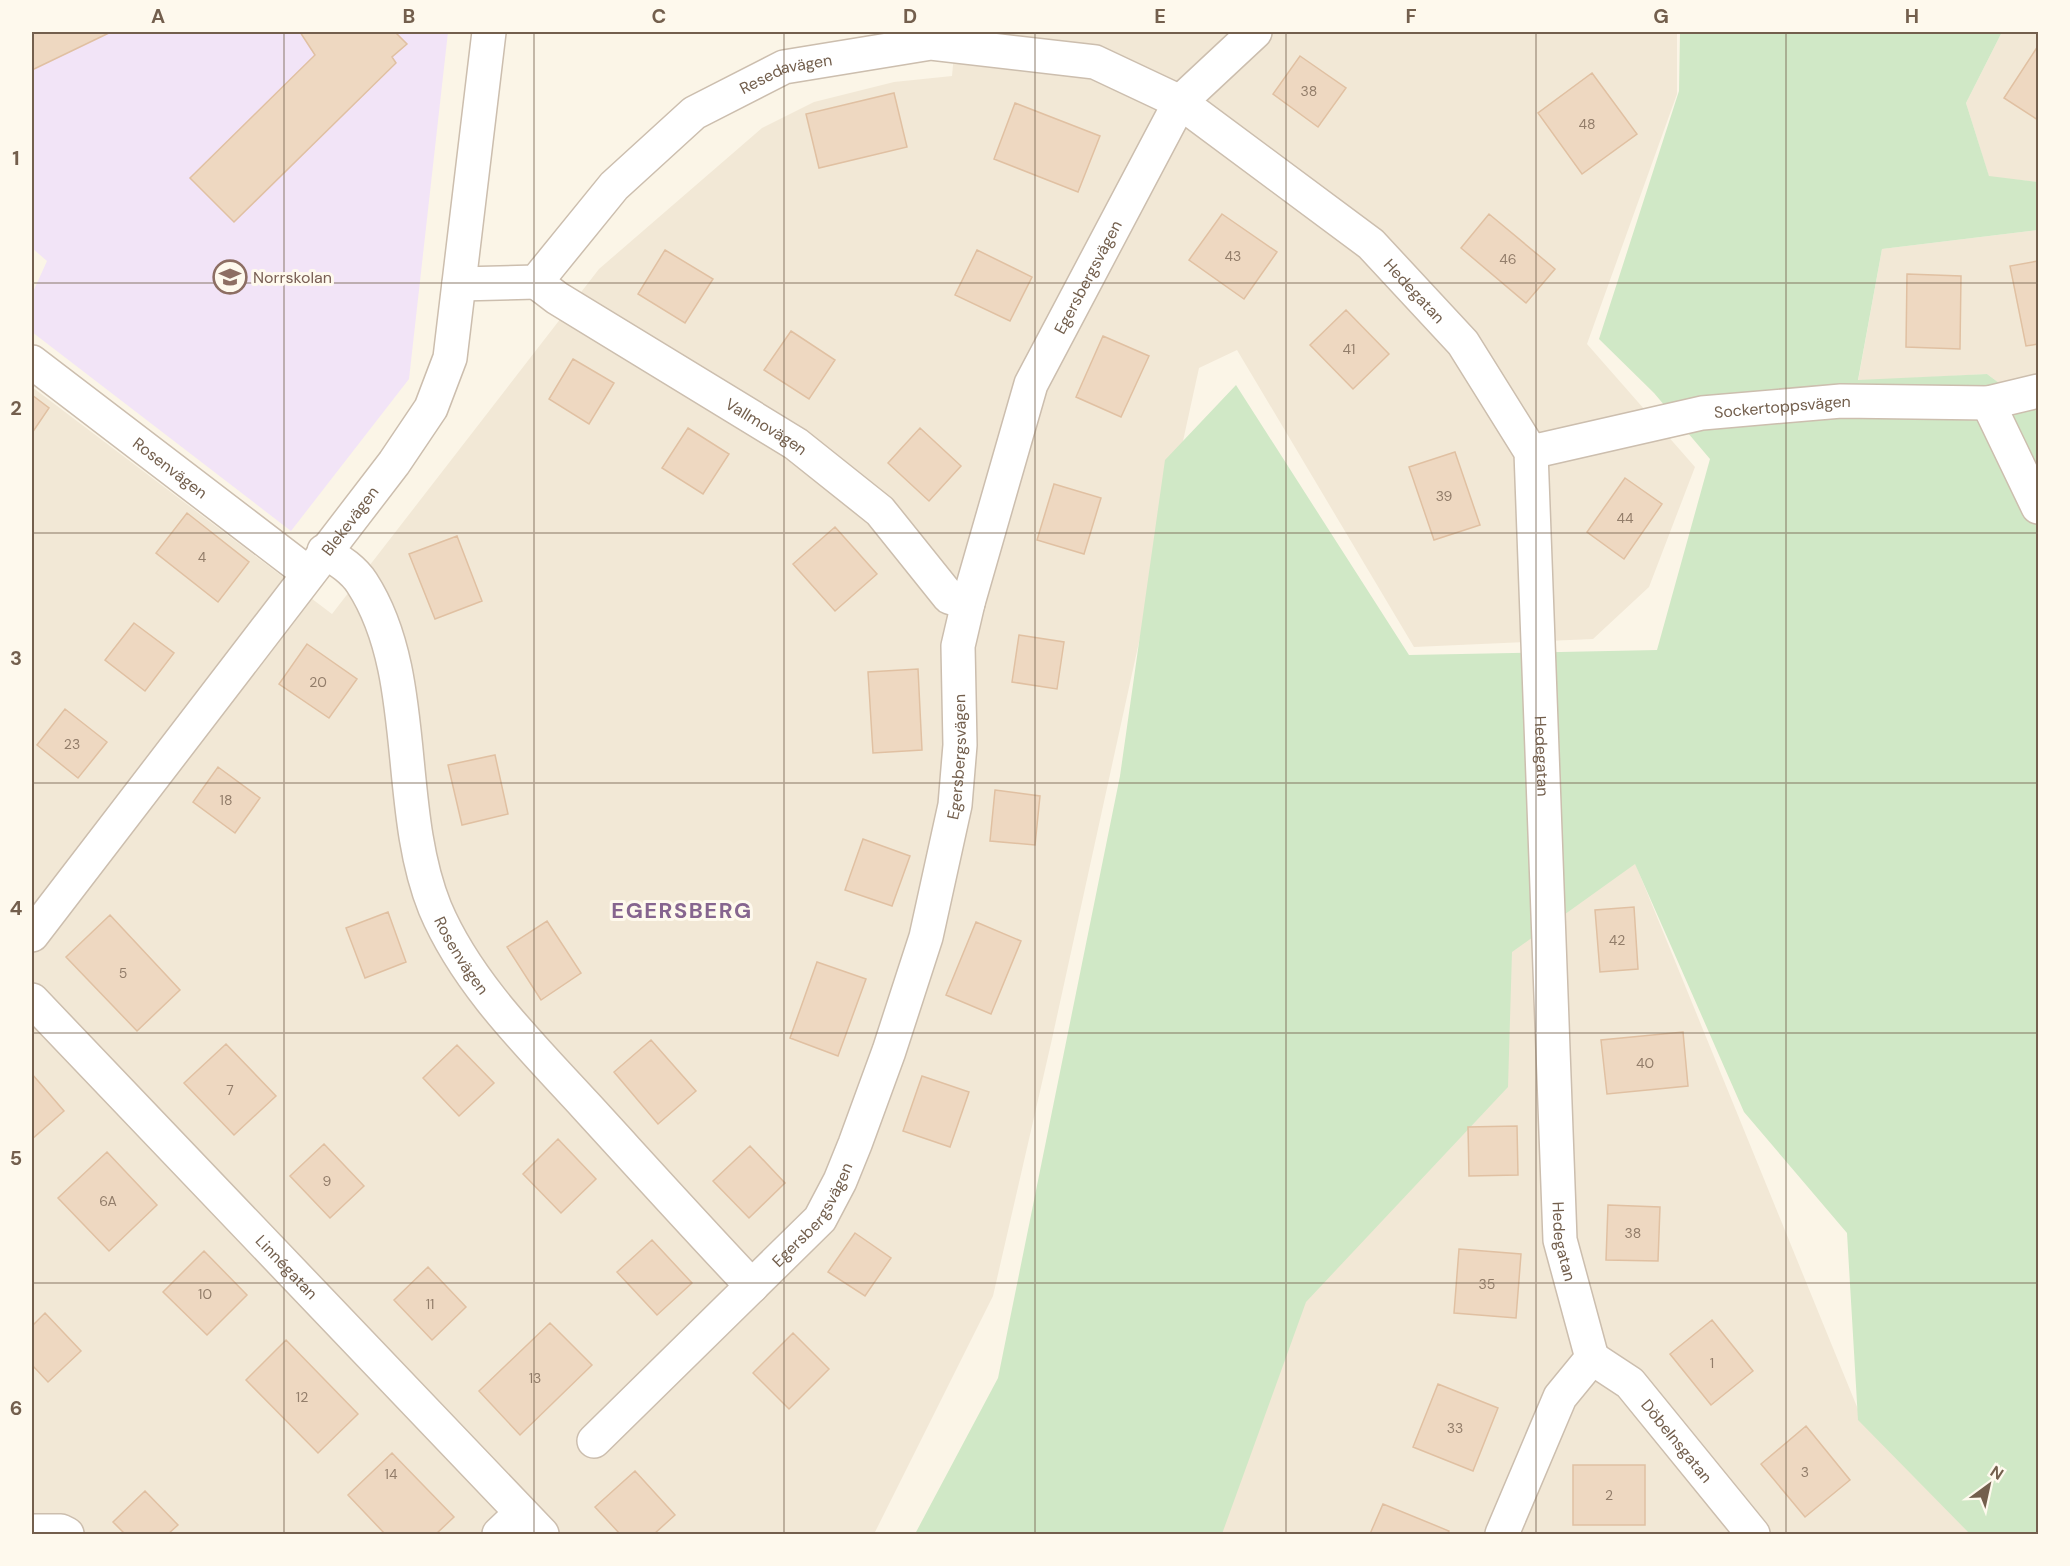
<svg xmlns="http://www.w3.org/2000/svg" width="2070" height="1566" viewBox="0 0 2070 1566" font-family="'DM Sans',sans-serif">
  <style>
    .residential { fill: #f2e8d6 }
    .education { fill: #f2e4f7 }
    .green { fill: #d0e8c6 }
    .building { fill: #eed8c1; stroke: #e0c0a2; stroke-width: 1.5 }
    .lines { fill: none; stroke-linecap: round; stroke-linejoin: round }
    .minor-casing { stroke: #ccbeae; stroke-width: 36 }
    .minor { stroke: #fff; stroke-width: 33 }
    .grid { fill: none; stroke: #735f4d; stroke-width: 1.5; stroke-opacity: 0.55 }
    .labels { text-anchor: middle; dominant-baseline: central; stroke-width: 6; stroke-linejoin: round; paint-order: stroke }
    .number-label { font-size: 14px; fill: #927d6a }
    .street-label { font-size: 16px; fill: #735f4d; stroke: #fef9ed }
    .education-label { font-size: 16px; fill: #785e54; stroke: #fef9ed; text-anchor: start }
    .district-label { font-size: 22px; font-weight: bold; letter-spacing: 1.5px; fill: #86658f; stroke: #fef9ed }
    .neatline { fill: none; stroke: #735f4d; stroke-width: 2 }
    .grid-label { font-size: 20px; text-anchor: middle; font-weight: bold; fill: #735f4d }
  </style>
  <rect width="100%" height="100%" fill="#fbf5e7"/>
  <path class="residential" d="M 956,32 L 1677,32 L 1677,94 L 1587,344 L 1695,467 L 1649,587 L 1593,639 L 1414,647 L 1237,350 L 1199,368 L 1052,1039 L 993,1296 L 874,1534 L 32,1534 L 32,387 L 332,614 L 599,269 L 762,128 L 814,102 L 894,82 L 952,76 Z
    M 2002,32 L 2038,32 L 2038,182 L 1989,177 L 1966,103 Z
    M 2038,230 L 2038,412 L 1987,374 L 1858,381 L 1882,249 Z
    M 1635,863 L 1864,1424 L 1973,1534 L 1220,1534 L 1303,1288 L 1512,951 Z"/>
  <path class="education" d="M 32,32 L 448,32 L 409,379 L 291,531 L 32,332 L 32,294 L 47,261 L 32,248 Z"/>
  <path class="green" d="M 1680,32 L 2002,32 L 1966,103 L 1989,176 L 2038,182 L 2038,230 L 1882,249 L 1858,380 L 1987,374 L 2038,412 L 2038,1534 L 1970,1534 L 1858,1420 L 1847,1233 L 1744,1112 L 1635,864 L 1512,952 L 1508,1087 L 1306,1302 L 1222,1534 L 915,1534 L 998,1378 L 1120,776 L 1165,460 L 1236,385 L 1409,655 L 1657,650 L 1710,459 L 1654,393 L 1599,339 L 1679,91 Z"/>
  <path class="building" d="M 32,32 L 111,32 L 32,70 Z
    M 300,32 L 395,32 L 407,44 L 392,57 L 396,63 L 234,222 L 190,178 L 315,55 Z
    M 2036,49 L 2038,51 L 2038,120 L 2004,98 Z
    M 1300,56 L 1346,88 L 1318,127 L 1273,94 Z
    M 1592,73 L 1637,134 L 1582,174 L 1538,113 Z
    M 894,93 L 907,147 L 819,168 L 806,114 Z
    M 1015,103 L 1100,136 L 1078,192 L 994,159 Z
    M 1222,214 L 1277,252 L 1244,299 L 1189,260 Z
    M 1489,214 L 1555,269 L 1526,303 L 1461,248 Z
    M 665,250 L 713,279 L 685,323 L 638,294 Z
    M 977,250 L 1032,277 L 1010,321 L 955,295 Z
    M 2038,261 L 2038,344 L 2026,346 L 2010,266 Z
    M 1907,274 L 1961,276 L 1960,349 L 1906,347 Z
    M 1346,310 L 1389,354 L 1353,389 L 1310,345 Z
    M 791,331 L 835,360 L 809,399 L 764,370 Z
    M 1103,336 L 1149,356 L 1121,417 L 1076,397 Z
    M 573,359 L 614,383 L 589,424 L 549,399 Z
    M 32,395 L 49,408 L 32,433 Z
    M 688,428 L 729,454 L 703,494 L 662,468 Z
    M 920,428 L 961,466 L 929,501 L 888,463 Z
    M 1455,452 L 1480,525 L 1434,540 L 1409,467 Z
    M 1625,478 L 1662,504 L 1624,559 L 1587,532 Z
    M 1054,484 L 1101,498 L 1084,554 L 1037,540 Z
    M 187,513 L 249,562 L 218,602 L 156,553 Z
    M 835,527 L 877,574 L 835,611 L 793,564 Z
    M 457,536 L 482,601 L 435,619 L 409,554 Z
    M 134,623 L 174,653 L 145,691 L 105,660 Z
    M 1019,635 L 1064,642 L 1057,689 L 1012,682 Z
    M 307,644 L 357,679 L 329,718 L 279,684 Z
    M 918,669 L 922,750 L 873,753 L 868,672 Z
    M 65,709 L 107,742 L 78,778 L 37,745 Z
    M 495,755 L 508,814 L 462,825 L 448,765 Z
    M 218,767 L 260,798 L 235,833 L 193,802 Z
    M 995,790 L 1040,796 L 1035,845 L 990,841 Z
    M 863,839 L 910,856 L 892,906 L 845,890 Z
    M 1634,907 L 1638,969 L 1600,972 L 1595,910 Z
    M 388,912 L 406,962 L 365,978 L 346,928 Z
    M 110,915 L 180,990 L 137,1031 L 66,957 Z
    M 547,921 L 581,973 L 541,1000 L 507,947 Z
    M 976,922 L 1021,941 L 991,1014 L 946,995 Z
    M 817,962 L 866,979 L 838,1056 L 790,1038 Z
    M 1683,1032 L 1688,1086 L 1607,1094 L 1601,1040 Z
    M 651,1040 L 696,1091 L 658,1124 L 614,1072 Z
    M 226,1044 L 276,1096 L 234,1135 L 184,1083 Z
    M 457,1045 L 494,1083 L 459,1116 L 423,1078 Z
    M 32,1074 L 64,1111 L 32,1139 Z
    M 922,1076 L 969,1092 L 950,1147 L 903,1131 Z
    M 1517,1126 L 1518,1175 L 1469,1176 L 1468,1127 Z
    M 558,1139 L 596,1179 L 561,1213 L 523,1174 Z
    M 324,1144 L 364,1186 L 330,1218 L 290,1176 Z
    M 750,1146 L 785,1183 L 749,1218 L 713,1181 Z
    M 107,1152 L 157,1205 L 109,1251 L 58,1198 Z
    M 1608,1205 L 1660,1207 L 1658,1261 L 1606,1260 Z
    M 855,1233 L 891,1258 L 865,1296 L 828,1272 Z
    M 652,1240 L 692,1283 L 657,1315 L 617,1272 Z
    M 1459,1249 L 1521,1254 L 1516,1318 L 1454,1313 Z
    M 204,1251 L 247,1295 L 207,1335 L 163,1292 Z
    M 428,1267 L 466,1307 L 432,1340 L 394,1300 Z
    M 45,1313 L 81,1351 L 48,1382 L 32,1365 L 32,1326 Z
    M 1712,1320 L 1753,1371 L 1711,1405 L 1670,1354 Z
    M 550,1323 L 592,1365 L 520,1435 L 479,1391 Z
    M 793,1333 L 829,1369 L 789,1409 L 753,1373 Z
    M 286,1340 L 358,1414 L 318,1453 L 246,1380 Z
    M 1438,1384 L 1498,1408 L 1473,1471 L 1413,1447 Z
    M 1806,1426 L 1850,1480 L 1805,1517 L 1761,1464 Z
    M 392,1453 L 454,1517 L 436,1534 L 385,1534 L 348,1495 Z
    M 1573,1465 L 1645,1465 L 1645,1525 L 1573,1525 Z
    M 635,1471 L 675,1515 L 654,1534 L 620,1534 L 595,1507 Z
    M 145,1491 L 178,1525 L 168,1534 L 125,1534 L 113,1522 Z
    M 1383,1504 L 1449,1531 L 1447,1534 L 1370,1534 Z"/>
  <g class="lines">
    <g class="minor-casing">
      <g id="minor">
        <path id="s1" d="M 536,282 L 557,298 L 796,444 L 880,511 L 949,597 L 968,603"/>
        <path id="s2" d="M 459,284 L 536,282 L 614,186 L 694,113 L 784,67 L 931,43 L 1095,62 L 1180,102 L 1371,244 L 1463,343 L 1531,452 L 1560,1240 L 1592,1358 L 1560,1397 L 1502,1534"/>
        <path id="s3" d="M 32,362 L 308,573"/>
        <path d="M 1988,403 L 2038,507"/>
        <path id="s4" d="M 1531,452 L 1702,413 L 1841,401 L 1988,403 L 2038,391"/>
        <path id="s5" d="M 324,551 C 338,560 353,569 362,583 C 421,674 394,807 435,908 C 467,984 531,1046 586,1106 C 641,1166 696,1227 752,1286"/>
        <path id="s6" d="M 32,935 L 394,463 L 431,408 L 450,358 L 489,32"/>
        <path id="s7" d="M 32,1000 L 542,1534"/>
        <path id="s8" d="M 1592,1358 L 1630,1383 L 1753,1534"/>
        <path id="s9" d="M 594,1441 L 820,1219 L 840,1181 L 855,1144 L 889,1051 L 926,937 L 955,805 L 960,745 L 958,646 L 968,603 L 1031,384 L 1180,102 L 1255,32"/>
        <path d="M 32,1531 L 61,1531 L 67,1534"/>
        <path d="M 499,1534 L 521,1513"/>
      </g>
    </g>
    <use href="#minor" class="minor"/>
  </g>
  <path class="grid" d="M 284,32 L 284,1534M 534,32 L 534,1534M 784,32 L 784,1534M 1035,32 L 1035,1534M 1286,32 L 1286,1534M 1536,32 L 1536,1534M 1786,32 L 1786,1534M 32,283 L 2038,283M 32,533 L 2038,533M 32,783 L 2038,783M 32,1033 L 2038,1033M 32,1283 L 2038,1283"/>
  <defs>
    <g id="school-ring" transform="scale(1.725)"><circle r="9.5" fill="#fef9ed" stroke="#8d6e63" stroke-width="1.5"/><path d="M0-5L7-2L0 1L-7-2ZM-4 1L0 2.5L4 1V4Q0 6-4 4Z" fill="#8d6e63"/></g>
  </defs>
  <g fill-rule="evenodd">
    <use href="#school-ring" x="230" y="277"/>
  </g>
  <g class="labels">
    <g class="number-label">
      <text x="1309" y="91">38</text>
      <text x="1587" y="124">48</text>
      <text x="1233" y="256">43</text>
      <text x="1508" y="259">46</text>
      <text x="1349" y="349">41</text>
      <text x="1444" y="496">39</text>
      <text x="1625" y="518">44</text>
      <text x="202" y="557">4</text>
      <text x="318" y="682">20</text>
      <text x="72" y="744">23</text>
      <text x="226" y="800">18</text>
      <text x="1617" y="940">42</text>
      <text x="123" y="973">5</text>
      <text x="1645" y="1063">40</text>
      <text x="230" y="1090">7</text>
      <text x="327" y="1181">9</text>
      <text x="108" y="1201">6A</text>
      <text x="1633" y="1233">38</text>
      <text x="1487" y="1284">35</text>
      <text x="205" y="1294">10</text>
      <text x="430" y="1304">11</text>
      <text x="1712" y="1363">1</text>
      <text x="535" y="1378">13</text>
      <text x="302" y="1397">12</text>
      <text x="1455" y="1428">33</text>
      <text x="1805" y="1472">3</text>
      <text x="391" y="1474">14</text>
      <text x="1609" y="1495">2</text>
    </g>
    <g class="street-label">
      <text stroke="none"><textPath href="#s2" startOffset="410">Resedavägen</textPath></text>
      <text stroke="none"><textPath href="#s9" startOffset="1306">Egersbergsvägen</textPath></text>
      <text stroke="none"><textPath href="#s2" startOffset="1120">Hedegatan</textPath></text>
      <text stroke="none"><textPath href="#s4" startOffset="256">Sockertoppsvägen</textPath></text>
      <text stroke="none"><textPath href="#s1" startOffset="272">Vallmovägen</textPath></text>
      <text stroke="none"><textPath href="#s3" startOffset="174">Rosenvägen</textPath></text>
      <text stroke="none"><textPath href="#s6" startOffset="522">Blekevägen</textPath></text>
      <text stroke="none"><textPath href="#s9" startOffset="802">Egersbergsvägen</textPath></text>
      <text stroke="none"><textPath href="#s2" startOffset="1624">Hedegatan</textPath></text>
      <text stroke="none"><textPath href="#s5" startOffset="440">Rosenvägen</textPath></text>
      <text stroke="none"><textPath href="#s9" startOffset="316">Egersbergsvägen</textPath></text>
      <text stroke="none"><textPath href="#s2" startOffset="2110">Hedegatan</textPath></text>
      <text stroke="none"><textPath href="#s7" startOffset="369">Linnégatan</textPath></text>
      <text stroke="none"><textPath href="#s8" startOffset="120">Döbelnsgatan</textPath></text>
    </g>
    <g class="education-label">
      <text x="253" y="277">Norrskolan</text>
    </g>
    <g class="district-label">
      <text x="682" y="910">EGERSBERG</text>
    </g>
  </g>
  <rect width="2070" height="1566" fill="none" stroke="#fef9ed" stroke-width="66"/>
  <g transform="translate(1989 1485) rotate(33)" stroke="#fef9ed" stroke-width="4.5" paint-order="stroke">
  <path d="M0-4.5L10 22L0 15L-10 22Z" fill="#735f4d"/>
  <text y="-9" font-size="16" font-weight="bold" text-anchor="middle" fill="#735f4d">N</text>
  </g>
  <rect x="33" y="33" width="2004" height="1500" class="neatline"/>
  <g class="grid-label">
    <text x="158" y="23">A</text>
    <text x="409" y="23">B</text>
    <text x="659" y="23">C</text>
    <text x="910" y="23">D</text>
    <text x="1160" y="23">E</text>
    <text x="1411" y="23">F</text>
    <text x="1661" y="23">G</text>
    <text x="1912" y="23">H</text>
    <text x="16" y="165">1</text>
    <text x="16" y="415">2</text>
    <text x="16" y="665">3</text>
    <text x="16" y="915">4</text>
    <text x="16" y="1165">5</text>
    <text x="16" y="1415">6</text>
  </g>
</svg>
